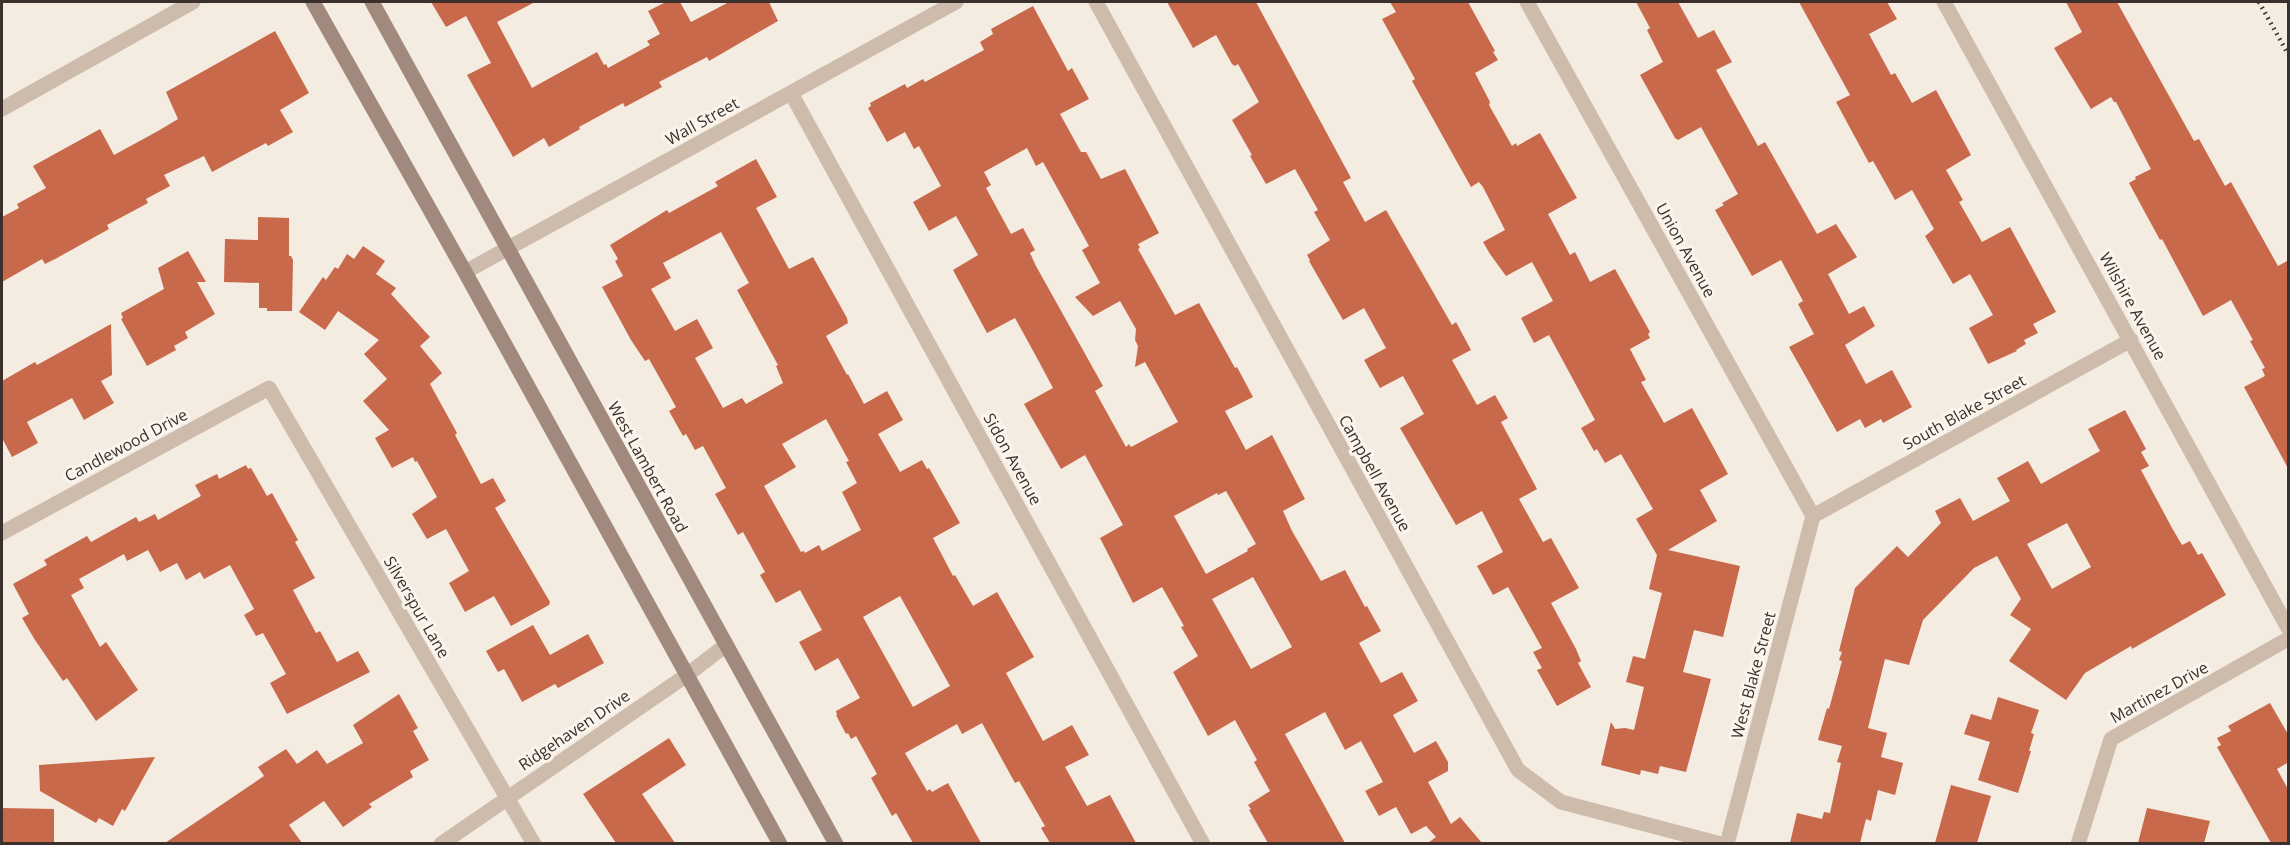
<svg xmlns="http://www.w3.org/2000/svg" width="2290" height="845" viewBox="0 0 2290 845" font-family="'Open Sans',sans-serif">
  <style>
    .building { fill: #c8694b; fill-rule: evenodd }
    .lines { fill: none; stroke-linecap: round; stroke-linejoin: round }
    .street { stroke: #cdbbac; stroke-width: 15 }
    .secondary { stroke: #a18a7d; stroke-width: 15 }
    .rail { stroke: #3b302b; stroke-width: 4.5; stroke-dasharray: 1.5 4.5; stroke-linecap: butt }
    .labels { text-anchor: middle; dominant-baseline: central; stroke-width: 6; stroke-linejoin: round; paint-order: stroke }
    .street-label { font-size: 16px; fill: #3b302b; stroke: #fbf5ee }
  </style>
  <rect width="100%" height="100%" fill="#f4ebe1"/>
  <path class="building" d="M 431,2 L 535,2 L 497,22 L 532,88 L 597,52 L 604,65 L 606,64 L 608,68 L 650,45 L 647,41 L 660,34 L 648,11 L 666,2 L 680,2 L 691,22 L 729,2 L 769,2 L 778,21 L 709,61 L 707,57 L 659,82 L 662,87 L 625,107 L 623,103 L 579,127 L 580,129 L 549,147 L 544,138 L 513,157 L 467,75 L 491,63 L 466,16 L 446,27 Z
    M 1167,2 L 1256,2 L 1351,178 L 1343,182 L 1365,222 L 1386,210 L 1452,325 L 1456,322 L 1471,350 L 1452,360 L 1477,405 L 1495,395 L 1508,418 L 1501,422 L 1537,489 L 1519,499 L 1543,542 L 1551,538 L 1579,588 L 1551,603 L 1576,649 L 1581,661 L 1578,663 L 1591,687 L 1557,706 L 1537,670 L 1542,668 L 1533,652 L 1542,648 L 1508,587 L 1493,595 L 1477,566 L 1503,552 L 1482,511 L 1456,525 L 1400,428 L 1424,414 L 1403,376 L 1380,388 L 1364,360 L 1386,348 L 1364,308 L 1343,320 L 1309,261 L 1310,260 L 1307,255 L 1330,240 L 1314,212 L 1318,210 L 1295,169 L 1266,184 L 1250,156 L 1252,155 L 1232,120 L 1259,102 L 1238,64 L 1235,66 L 1232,64 L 1216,35 L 1193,48 Z
    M 1390,2 L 1468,2 L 1495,51 L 1493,52 L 1498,60 L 1475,73 L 1490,102 L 1489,105 L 1512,146 L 1516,143 L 1517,146 L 1540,133 L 1577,198 L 1548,214 L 1570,255 L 1575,252 L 1590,282 L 1615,269 L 1650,332 L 1648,334 L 1650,338 L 1630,349 L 1646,380 L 1641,382 L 1664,423 L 1692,408 L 1728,474 L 1700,490 L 1717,521 L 1668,550 L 1740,566 L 1723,637 L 1694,630 L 1683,672 L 1711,679 L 1686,772 L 1660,766 L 1658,774 L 1641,770 L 1640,775 L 1601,765 L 1611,722 L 1615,729 L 1625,728 L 1634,730 L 1644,687 L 1626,682 L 1633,656 L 1645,659 L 1662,593 L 1649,589 L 1657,555 L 1636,519 L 1653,509 L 1621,454 L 1605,463 L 1597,449 L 1594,451 L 1581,428 L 1595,420 L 1549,335 L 1534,343 L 1521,318 L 1553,301 L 1532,262 L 1506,276 L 1490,254 L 1483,242 L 1505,230 L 1483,187 L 1479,182 L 1471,187 L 1412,81 L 1415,79 L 1382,19 L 1396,12 Z
    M 1636,2 L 1678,2 L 1698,38 L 1714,30 L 1732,62 L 1716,70 L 1758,146 L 1765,142 L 1817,234 L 1836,224 L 1857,257 L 1828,274 L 1849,314 L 1864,306 L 1875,326 L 1845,345 L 1866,384 L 1892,370 L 1912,407 L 1883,423 L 1881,419 L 1865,428 L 1860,419 L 1837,432 L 1789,347 L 1814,334 L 1798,304 L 1803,301 L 1781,260 L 1752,276 L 1715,210 L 1724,205 L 1722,203 L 1738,194 L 1701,127 L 1678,140 L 1675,138 L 1640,75 L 1663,62 L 1647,30 L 1650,28 Z
    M 1799,2 L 1887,2 L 1897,19 L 1869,34 L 1891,75 L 1895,73 L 1912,103 L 1936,90 L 1971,155 L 1946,170 L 1963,200 L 1959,202 L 1982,242 L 2010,227 L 2056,312 L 2033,324 L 2038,333 L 2024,340 L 2026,344 L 2016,350 L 2017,351 L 1988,364 L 1969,328 L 1993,315 L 1970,274 L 1953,284 L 1925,236 L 1934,229 L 1912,190 L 1895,200 L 1873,161 L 1869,163 L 1836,102 L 1850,95 Z
    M 2066,2 L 2117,2 L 2194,141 L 2199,139 L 2225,186 L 2231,182 L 2278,266 L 2289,260 L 2289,470 L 2244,387 L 2265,376 L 2262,369 L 2265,368 L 2250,341 L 2253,340 L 2231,300 L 2203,316 L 2162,239 L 2160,240 L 2129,183 L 2136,179 L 2135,177 L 2151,169 L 2116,102 L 2114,102 L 2111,97 L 2091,109 L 2054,48 L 2082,32 Z
    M 1033,6 L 1068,71 L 1072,68 L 1089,99 L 1060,114 L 1081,152 L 1086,152 L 1101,179 L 1125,169 L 1159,233 L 1138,244 L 1140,248 L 1138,249 L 1175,315 L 1199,303 L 1235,368 L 1237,367 L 1253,397 L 1225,411 L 1246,450 L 1272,435 L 1305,499 L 1283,511 L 1292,531 L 1321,581 L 1345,570 L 1365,607 L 1367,606 L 1381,631 L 1359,643 L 1381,683 L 1402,672 L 1418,701 L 1393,715 L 1414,753 L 1436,741 L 1448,762 L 1448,771 L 1428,782 L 1451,824 L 1460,817 L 1482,843 L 1428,843 L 1436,837 L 1426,826 L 1411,834 L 1396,807 L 1379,816 L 1365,791 L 1383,782 L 1361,741 L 1345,750 L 1325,712 L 1285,734 L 1345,843 L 1268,843 L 1249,810 L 1251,809 L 1248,805 L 1270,791 L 1254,762 L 1257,760 L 1235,720 L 1208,736 L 1173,672 L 1198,656 L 1181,627 L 1184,626 L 1162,587 L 1133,603 L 1100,538 L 1123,525 L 1085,455 L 1061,469 L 1024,404 L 1053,388 L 1037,358 L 1015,318 L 987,333 L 953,270 L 978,255 L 956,216 L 929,231 L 913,202 L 941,186 L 919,146 L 914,149 L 905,132 L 887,142 L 868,108 L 871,106 L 870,103 L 905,84 L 907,88 L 923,79 L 925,82 L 984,50 L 980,42 L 993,34 L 991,29 ZM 1027,148 L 1036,166 L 1043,162 L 1089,246 L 1082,250 L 1100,283 L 1075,297 L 1093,316 L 1120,301 L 1136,329 L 1135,340 L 1138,346 L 1135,367 L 1145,362 L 1178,422 L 1131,447 L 1129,444 L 1126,447 L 1095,391 L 1103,386 L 1036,266 L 1030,253 L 1035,250 L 1023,228 L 1011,234 L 986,188 L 991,185 L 984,172 ZM 1226,491 L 1256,544 L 1247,549 L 1248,551 L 1206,574 L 1174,516 L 1217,493 L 1218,495 ZM 1253,577 L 1292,647 L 1251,669 L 1212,599 Z
    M 275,31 L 309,93 L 280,110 L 293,132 L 268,146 L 266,143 L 212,172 L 204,156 L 164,175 L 170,186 L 146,199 L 148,203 L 107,225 L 109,229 L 57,258 L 45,264 L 42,259 L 2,282 L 2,217 L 19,208 L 17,204 L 46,188 L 33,166 L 100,129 L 114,155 L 158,131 L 178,119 L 166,92 Z
    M 756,159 L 777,197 L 756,208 L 789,269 L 813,257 L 847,318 L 848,323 L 826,336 L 847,375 L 848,374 L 864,404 L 887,391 L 903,420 L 878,434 L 900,472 L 922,460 L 927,469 L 929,468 L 960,523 L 933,538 L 953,576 L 955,575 L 973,606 L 997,592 L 1034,657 L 1006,673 L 1043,741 L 1072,725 L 1089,755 L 1065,767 L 1087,806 L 1110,795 L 1136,843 L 1050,843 L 1041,828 L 1045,826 L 1019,781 L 1015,783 L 982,723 L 962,734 L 957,724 L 905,753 L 927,791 L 930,789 L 932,792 L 948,783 L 981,843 L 913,843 L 896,813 L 892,816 L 871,778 L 877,774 L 856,736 L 851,739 L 848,733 L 846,734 L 836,715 L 837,715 L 836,711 L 860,698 L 838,658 L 815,671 L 799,642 L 822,630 L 800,590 L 776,603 L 760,575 L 765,572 L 743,532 L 738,535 L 715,494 L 726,488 L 703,446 L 695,450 L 686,434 L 683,436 L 669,411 L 676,407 L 649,359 L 645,361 L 631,340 L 602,287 L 623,276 L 615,261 L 618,259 L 610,245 L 667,210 L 669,213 L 718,186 L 715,182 ZM 721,232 L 749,283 L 737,290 L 778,365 L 776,366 L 783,383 L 746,404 L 742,398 L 723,408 L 695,358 L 713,348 L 697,319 L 675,331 L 651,289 L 671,278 L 663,263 ZM 826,419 L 849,461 L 846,462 L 857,483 L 842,492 L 861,530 L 822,551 L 819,545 L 805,553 L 804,551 L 801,552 L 764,486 L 796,467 L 782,444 ZM 900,596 L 950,686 L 913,707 L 863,617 Z
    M 258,217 L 289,218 L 289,256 L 291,256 L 293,260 L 292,311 L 267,311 L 267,308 L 259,308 L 259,283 L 224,282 L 225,239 L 258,240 Z
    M 363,246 L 385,261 L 376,274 L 396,288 L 391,294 L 430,337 L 420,346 L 442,373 L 430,384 L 457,433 L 455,435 L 481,484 L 493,478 L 506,501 L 495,508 L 550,602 L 549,605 L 511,626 L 494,596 L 465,612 L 449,583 L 469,571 L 446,529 L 427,539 L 412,514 L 437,497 L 417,461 L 415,462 L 413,457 L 392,468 L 375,438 L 389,430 L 363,401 L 387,379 L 364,354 L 379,340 L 338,311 L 325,330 L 299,312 L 323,277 L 326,280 L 335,267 L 338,269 L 347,254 L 354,259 Z
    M 188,251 L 206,282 L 197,282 L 215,314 L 185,332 L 188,338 L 174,346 L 176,350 L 147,366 L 121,319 L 123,318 L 121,313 L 164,289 L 158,268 Z
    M 111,324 L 112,375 L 101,381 L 114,403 L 84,420 L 72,398 L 27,422 L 38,443 L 12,457 L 2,438 L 2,381 L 35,362 L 37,365 Z
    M 2125,410 L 2146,449 L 2141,452 L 2149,466 L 2141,470 L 2172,528 L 2182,545 L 2190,541 L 2198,555 L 2202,553 L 2226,595 L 2132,649 L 2131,646 L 2085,673 L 2066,700 L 2009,661 L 2031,629 L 2010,615 L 2021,599 L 1997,556 L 1974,568 L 1923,620 L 1909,665 L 1885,659 L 1868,728 L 1887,733 L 1881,757 L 1903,763 L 1895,795 L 1878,790 L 1871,821 L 1866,819 L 1860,843 L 1790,843 L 1797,813 L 1822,819 L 1824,812 L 1830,813 L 1841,763 L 1837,762 L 1842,746 L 1818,740 L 1827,708 L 1829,709 L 1842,661 L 1839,660 L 1842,652 L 1839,651 L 1855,588 L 1897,546 L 1908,557 L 1941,523 L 1935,511 L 1960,498 L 1973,521 L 2010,501 L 1997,478 L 2028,461 L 2041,484 L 2100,451 L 2088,429 ZM 2067,523 L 2091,567 L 2052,589 L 2027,544 Z
    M 246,465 L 248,469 L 251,468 L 267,496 L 272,493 L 298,540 L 295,542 L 315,578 L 293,590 L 316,633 L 320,631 L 337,662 L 358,651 L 370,672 L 287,714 L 270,683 L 286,674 L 263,633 L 256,636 L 244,615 L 254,609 L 230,565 L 204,579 L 200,572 L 186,580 L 177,563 L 160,572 L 148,550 L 127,561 L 124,554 L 79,579 L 84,588 L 71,595 L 100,647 L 106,642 L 138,690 L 96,721 L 67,678 L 63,681 L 35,640 L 22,618 L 29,614 L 13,584 L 47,565 L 44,560 L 87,536 L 91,542 L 136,517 L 139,522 L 155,514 L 158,520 L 201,496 L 195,485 L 217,474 L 219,479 Z
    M 533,625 L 550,655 L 588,634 L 604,663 L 558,688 L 555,684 L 522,702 L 504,669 L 498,672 L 486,651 Z
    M 399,694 L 418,728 L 413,731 L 429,760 L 410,771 L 413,777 L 369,804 L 372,807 L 343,827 L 324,801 L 289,825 L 302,843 L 165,843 L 264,776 L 258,767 L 286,749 L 297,764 L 317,750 L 327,764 L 363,743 L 353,725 Z
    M 1998,697 L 2039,710 L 2031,733 L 2034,734 L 2029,751 L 2031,751 L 2018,793 L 1978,780 L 1990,742 L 1964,734 L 1971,714 L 1991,720 Z
    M 2270,703 L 2289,736 L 2289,762 L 2277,769 L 2289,791 L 2289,843 L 2271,843 L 2217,747 L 2221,745 L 2217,738 L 2231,731 L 2228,726 Z
    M 669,738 L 686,765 L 642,794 L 675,843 L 616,843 L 583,794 Z
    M 155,757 L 125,811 L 122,809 L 113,826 L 99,818 L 96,823 L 40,791 L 39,765 Z
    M 1951,785 L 1991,796 L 1977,843 L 1935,843 Z
    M 2,808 L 54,809 L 54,843 L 2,843 Z
    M 2147,808 L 2210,821 L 2204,843 L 2138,843 Z"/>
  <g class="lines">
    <path class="street" d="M 1096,2 L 1518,770 L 1561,802 L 1721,844
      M 1527,2 L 1813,516
      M 1944,2 L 2288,628
      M 791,93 L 1203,844
      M 2,109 L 193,2
      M 465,272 L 956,2
      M 1813,516 L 2131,340
      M 2,533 L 269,388 L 534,844
      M 441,844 L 687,675 L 726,645
      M 1727,844 L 1813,516
      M 2078,844 L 2111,739 L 2288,639"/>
    <path class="secondary" d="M 313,2 L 465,272 L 780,844
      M 372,2 L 836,844"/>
    <path class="rail" d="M 2259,2 L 2288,54"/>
  </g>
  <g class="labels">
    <g class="street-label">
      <text transform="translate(702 121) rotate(-29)">Wall Street</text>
      <text transform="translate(1686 250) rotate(61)">Union Avenue</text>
      <text transform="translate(2133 306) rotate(61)">Wilshire Avenue</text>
      <text transform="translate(1964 412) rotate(-29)">South Blake Street</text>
      <text transform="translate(126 445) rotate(-28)">Candlewood Drive</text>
      <text transform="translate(1013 459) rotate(61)">Sidon Avenue</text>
      <text transform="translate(648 467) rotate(61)">West Lambert Road</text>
      <text transform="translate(1375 473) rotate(61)">Campbell Avenue</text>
      <text transform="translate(417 607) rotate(60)">Silverspur Lane</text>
      <text transform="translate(1753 675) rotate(-75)">West Blake Street</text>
      <text transform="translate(2159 692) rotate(-29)">Martinez Drive</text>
      <text transform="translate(574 730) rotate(-34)">Ridgehaven Drive</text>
    </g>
  </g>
  <rect width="2290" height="845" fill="none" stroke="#3b302b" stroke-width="6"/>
</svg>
